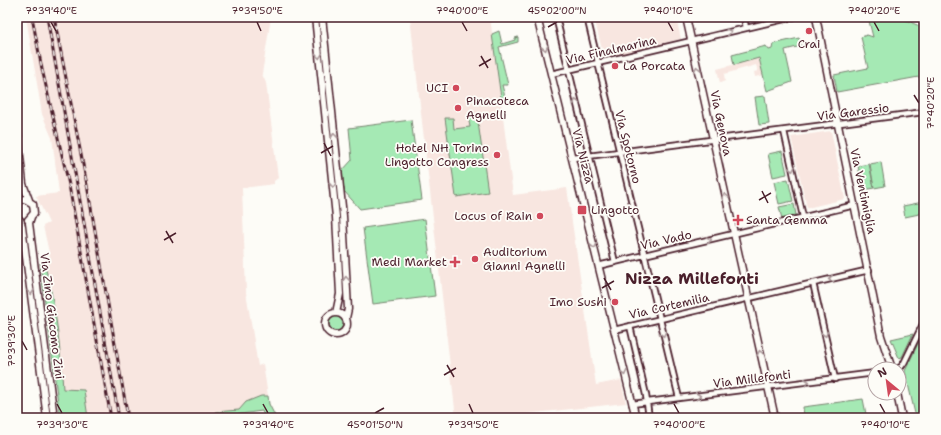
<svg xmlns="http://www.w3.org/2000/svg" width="941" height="435" viewBox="0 0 941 435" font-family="'Shantell Sans',sans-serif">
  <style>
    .built { fill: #f8e6e0 }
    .green { fill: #a5e9b4; stroke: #788470 }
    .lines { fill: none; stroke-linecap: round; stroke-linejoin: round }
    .minor-casing { stroke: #4a1f2b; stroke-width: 8 }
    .tertiary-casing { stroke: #4a1f2b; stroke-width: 9 }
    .minor { stroke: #fdfcf7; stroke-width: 4.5 }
    .tertiary { stroke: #fdfcf7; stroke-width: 6 }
    .rail-casing { stroke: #4a1f2b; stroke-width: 3 }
    .rail { stroke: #fdfcf7; stroke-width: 1.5; stroke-dasharray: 4.5; stroke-linecap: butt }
    .oneway { stroke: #ac999b }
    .ticks { fill: none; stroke: #4a1f2b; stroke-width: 1.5 }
    .poi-dot { fill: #d1495b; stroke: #fdfcf7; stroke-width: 1.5 }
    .labels { text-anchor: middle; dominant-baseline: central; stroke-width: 3.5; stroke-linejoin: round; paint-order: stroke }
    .poi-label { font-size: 12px; fill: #4a1f2b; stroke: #fdfcf7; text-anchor: start }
    .street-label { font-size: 12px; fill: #4a1f2b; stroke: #fdfcf7 }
    .district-label { font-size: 16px; font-weight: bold; fill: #4a1f2b; stroke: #fdfcf7 }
    .neatline { fill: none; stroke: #4a1f2b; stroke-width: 1.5 }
    .ticks-label { font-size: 10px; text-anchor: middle; fill: #4a1f2b }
  </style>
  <rect width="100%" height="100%" fill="#fdfcf7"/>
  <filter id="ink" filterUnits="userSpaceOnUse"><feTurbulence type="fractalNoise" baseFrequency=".025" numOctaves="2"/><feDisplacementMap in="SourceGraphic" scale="8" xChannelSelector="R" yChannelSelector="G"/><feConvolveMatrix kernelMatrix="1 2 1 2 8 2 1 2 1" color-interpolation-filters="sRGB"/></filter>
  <g filter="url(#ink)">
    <path class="built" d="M 26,17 L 271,17 L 262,74 L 266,83 L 278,178 L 274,181 L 274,184 L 242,188 L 246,292 L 258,366 L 263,364 L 268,396 L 261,396 L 239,410 L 215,412 L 212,415 L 212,418 L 88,418 L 84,390 L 63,389 L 59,342 L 53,295 L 44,262 L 51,261 L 43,226 L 49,223 L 36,196 L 59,193 L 52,138 L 42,114 Z
      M 410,17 L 490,17 L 513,195 L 567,188 L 596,385 L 621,380 L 626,403 L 489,418 L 456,418 Z
      M 594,17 L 676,17 L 681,39 L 604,58 Z
      M 759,58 L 764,75 L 755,77 L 754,72 L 758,71 L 756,65 L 724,74 L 725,81 L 720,83 L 717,69 Z
      M 831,131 L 845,199 L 807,208 L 791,137 Z"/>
    <path class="green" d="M 868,17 L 899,17 L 924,28 L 924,76 L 837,92 L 834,75 L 868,68 L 861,37 L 867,35 L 873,37 Z
      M 499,31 L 502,44 L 515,40 L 515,38 L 518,37 L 518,42 L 499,47 L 508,85 L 502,85 L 505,97 L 501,98 L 492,34 Z
      M 799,38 L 801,46 L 785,50 L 792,82 L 767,91 L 759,58 L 734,65 L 732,55 L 766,46 L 769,50 L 772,49 L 773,44 Z
      M 765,96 L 769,124 L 759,125 L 755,97 Z
      M 477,115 L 488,192 L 456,197 L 445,118 L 453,118 L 454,129 L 470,127 L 468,116 Z
      M 411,120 L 422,200 L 360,209 L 344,191 L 342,171 L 352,160 L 349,128 Z
      M 782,151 L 787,174 L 773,177 L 768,154 Z
      M 881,162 L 885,186 L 874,188 L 870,164 Z
      M 869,164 L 874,188 L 863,190 L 858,166 Z
      M 788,179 L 793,201 L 779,204 L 774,182 Z
      M 923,202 L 924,213 L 905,217 L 903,206 Z
      M 794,204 L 796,215 L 782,219 L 779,207 Z
      M 425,219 L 435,296 L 373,304 L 363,228 Z
      M 44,262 C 56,305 60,345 63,389 L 84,390 L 88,418 L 60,418 L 40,263 Z
      M329 323a8 8 0 1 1 16 0a8 8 0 1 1-16 0Z
      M 924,331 L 924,418 L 916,418 L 905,371 Z
      M 913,334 L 902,357 L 899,358 L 891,339 Z
      M 261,396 L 268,396 L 269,404 L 276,418 L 265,418 L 262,411 L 212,418 L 212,415 L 215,412 L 239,410 L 246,402 Z
      M 863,399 L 866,414 L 837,418 L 804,418 L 803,407 Z"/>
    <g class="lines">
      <g class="minor-casing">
        <path id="minor" d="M 556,17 L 615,262
          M 587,17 L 679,398
          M 744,17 L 746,28
          M 923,17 L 924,17
          M 551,74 L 793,17
          M 784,131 L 803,217
          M 573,158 L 924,112
          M 602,265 L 855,205
          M 813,283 L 835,379
          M 630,326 L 646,395 L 649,418
          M 614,330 L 869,270
          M 896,369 L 901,367 L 904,363 L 924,322
          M 632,404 L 875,373"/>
      </g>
      <g class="tertiary-casing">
        <path id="tertiary" d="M 315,17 L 336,217 L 340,294 L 336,313
          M 322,17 L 343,216 L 348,309 L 346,318
          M 537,17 L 636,418
          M 686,17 L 775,418
          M 816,17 L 881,336 L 892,369
          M 17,128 L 23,184 L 29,200
          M 17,187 L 17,201
          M 17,201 L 25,199 L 33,204 L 34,213 L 28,220
          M 31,217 L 29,223 L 54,418
          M 20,220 L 22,226 L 47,418
          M325 324a11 11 0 1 1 22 0a11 11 0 1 1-22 0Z
          M 897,393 L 902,418"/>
      </g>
      <use href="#minor" class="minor"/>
      <use href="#tertiary" class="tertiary"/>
      <g class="rail-casing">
        <path id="rail" d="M 32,17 L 42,69 L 69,185 L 111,418
          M 47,17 L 119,418
          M 54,17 L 87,185 L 128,418"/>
      </g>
      <use href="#rail" class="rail"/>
    </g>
    <defs><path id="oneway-chevron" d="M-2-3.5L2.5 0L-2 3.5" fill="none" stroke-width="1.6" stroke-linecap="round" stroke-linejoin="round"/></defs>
    <g class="oneway">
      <use href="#oneway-chevron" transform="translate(729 32) rotate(-13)"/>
      <use href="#oneway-chevron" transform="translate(545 48) rotate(76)"/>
      <use href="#oneway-chevron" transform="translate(319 56) rotate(84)"/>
      <use href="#oneway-chevron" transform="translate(697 69) rotate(-102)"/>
      <use href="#oneway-chevron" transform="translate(576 102) rotate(-103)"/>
      <use href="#oneway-chevron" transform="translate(334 136) rotate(-96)"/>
      <use href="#oneway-chevron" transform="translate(792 169) rotate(77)"/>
      <use href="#oneway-chevron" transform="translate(333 185) rotate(84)"/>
      <use href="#oneway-chevron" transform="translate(725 196) rotate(-102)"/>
      <use href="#oneway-chevron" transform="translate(709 240) rotate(-13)"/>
      <use href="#oneway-chevron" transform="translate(594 246) rotate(77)"/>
      <use href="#oneway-chevron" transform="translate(346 279) rotate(-94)"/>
      <use href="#oneway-chevron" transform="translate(831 279) rotate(167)"/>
      <use href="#oneway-chevron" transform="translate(31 292) rotate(83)"/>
      <use href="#oneway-chevron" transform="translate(663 334) rotate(76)"/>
      <use href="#oneway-chevron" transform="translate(825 334) rotate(77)"/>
      <use href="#oneway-chevron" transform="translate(760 353) rotate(-103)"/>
      <use href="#oneway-chevron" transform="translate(624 373) rotate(77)"/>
      <use href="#oneway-chevron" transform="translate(807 382) rotate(-7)"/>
      <use href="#oneway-chevron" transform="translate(698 396) rotate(-7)"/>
    </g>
  </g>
  <path class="ticks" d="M 51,22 L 56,31M 257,22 L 261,31M 462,22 L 467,31M 668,22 L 673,31M 874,22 L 879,31M 548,27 L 557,22M 481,56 L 488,68M 479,66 L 491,59M 914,95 L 919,103M 324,143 L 331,156M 321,153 L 333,146M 762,191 L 768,203M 759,200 L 771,193M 166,231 L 173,243M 164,240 L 176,233M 604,278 L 611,290M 602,288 L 614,281M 22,341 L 27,350M 447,365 L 454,377M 444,375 L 456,368M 57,404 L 62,413M 263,404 L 268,413M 469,404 L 473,413M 674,404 L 679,413M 880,404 L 885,413M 375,413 L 384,408"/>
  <g class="poi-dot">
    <circle cx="809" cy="31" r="4"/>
    <circle cx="615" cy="66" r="4"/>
    <circle cx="456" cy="88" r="4"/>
    <circle cx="458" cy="108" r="4"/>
    <circle cx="497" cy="155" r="4"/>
    <rect x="577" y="205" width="10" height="10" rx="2"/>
    <circle cx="540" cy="216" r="4"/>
    <path d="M736 214h4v4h4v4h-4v4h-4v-4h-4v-4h4z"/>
    <circle cx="475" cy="259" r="4"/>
    <path d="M453 256h4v4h4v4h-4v4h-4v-4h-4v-4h4z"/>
    <circle cx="615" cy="302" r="4"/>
  </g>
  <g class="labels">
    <g class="poi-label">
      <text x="809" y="44" text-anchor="middle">Crai</text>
      <text x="623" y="66">La Porcata</text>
      <text x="448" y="88" text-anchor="end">UCI</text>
      <text x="466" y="101">Pinacoteca<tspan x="466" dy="14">Agnelli</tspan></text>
      <text x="489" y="148" text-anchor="end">Hotel NH Torino<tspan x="489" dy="14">Lingotto Congress</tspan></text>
      <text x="591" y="210">Lingotto</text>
      <text x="532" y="216" text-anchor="end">Locus of Rain</text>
      <text x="746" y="220">Santa Gemma</text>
      <text x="483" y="252">Auditorium<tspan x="483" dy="14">Gianni Agnelli</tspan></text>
      <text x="447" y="262" text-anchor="end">Medi Market</text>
      <text x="607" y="302" text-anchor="end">Imo Sushi</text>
    </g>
    <g class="street-label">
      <text transform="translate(611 50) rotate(-13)">Via Finalmarina</text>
      <text transform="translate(853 112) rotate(-7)">Via Garessio</text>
      <text transform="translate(721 123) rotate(78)">Via Genova</text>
      <text transform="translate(628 147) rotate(76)">Via Spotorno</text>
      <text transform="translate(583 156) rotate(76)">Via Nizza</text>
      <text transform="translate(863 191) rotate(78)">Via Ventimiglia</text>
      <text transform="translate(666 240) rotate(-13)">Via Vado</text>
      <text transform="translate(669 306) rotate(-13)">Via Cortemilia</text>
      <text transform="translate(52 316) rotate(83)">Via Zino Giacomo Zini</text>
      <text transform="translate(752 379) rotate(-7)">Via Millefonti</text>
    </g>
    <g class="district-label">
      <text x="692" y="278">Nizza Millefonti</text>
    </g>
  </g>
  <rect width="941" height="435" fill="none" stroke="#fdfcf7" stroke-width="44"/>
  <g transform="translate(887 381) rotate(331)"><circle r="19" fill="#fdfcf7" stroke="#b5a4a5"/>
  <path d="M0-3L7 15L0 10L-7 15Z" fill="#d1495b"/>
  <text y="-6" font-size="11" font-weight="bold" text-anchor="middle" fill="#4a1f2b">N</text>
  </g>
  <rect x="22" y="22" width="897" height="391" class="neatline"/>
  <g class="ticks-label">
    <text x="51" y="14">7°39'40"E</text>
    <text x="257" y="14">7°39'50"E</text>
    <text x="462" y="14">7°40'00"E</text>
    <text x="557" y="14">45°02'00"N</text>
    <text x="668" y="14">7°40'10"E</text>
    <text x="874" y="14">7°40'20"E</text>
    <text transform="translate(930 103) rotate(-90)" y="4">7°40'20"E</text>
    <text transform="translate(11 341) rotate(-90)" y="4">7°39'30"E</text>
    <text x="62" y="428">7°39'30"E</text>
    <text x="268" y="428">7°39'40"E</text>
    <text x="375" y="428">45°01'50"N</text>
    <text x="473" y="428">7°39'50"E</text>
    <text x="679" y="428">7°40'00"E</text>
    <text x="885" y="428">7°40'10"E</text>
  </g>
</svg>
